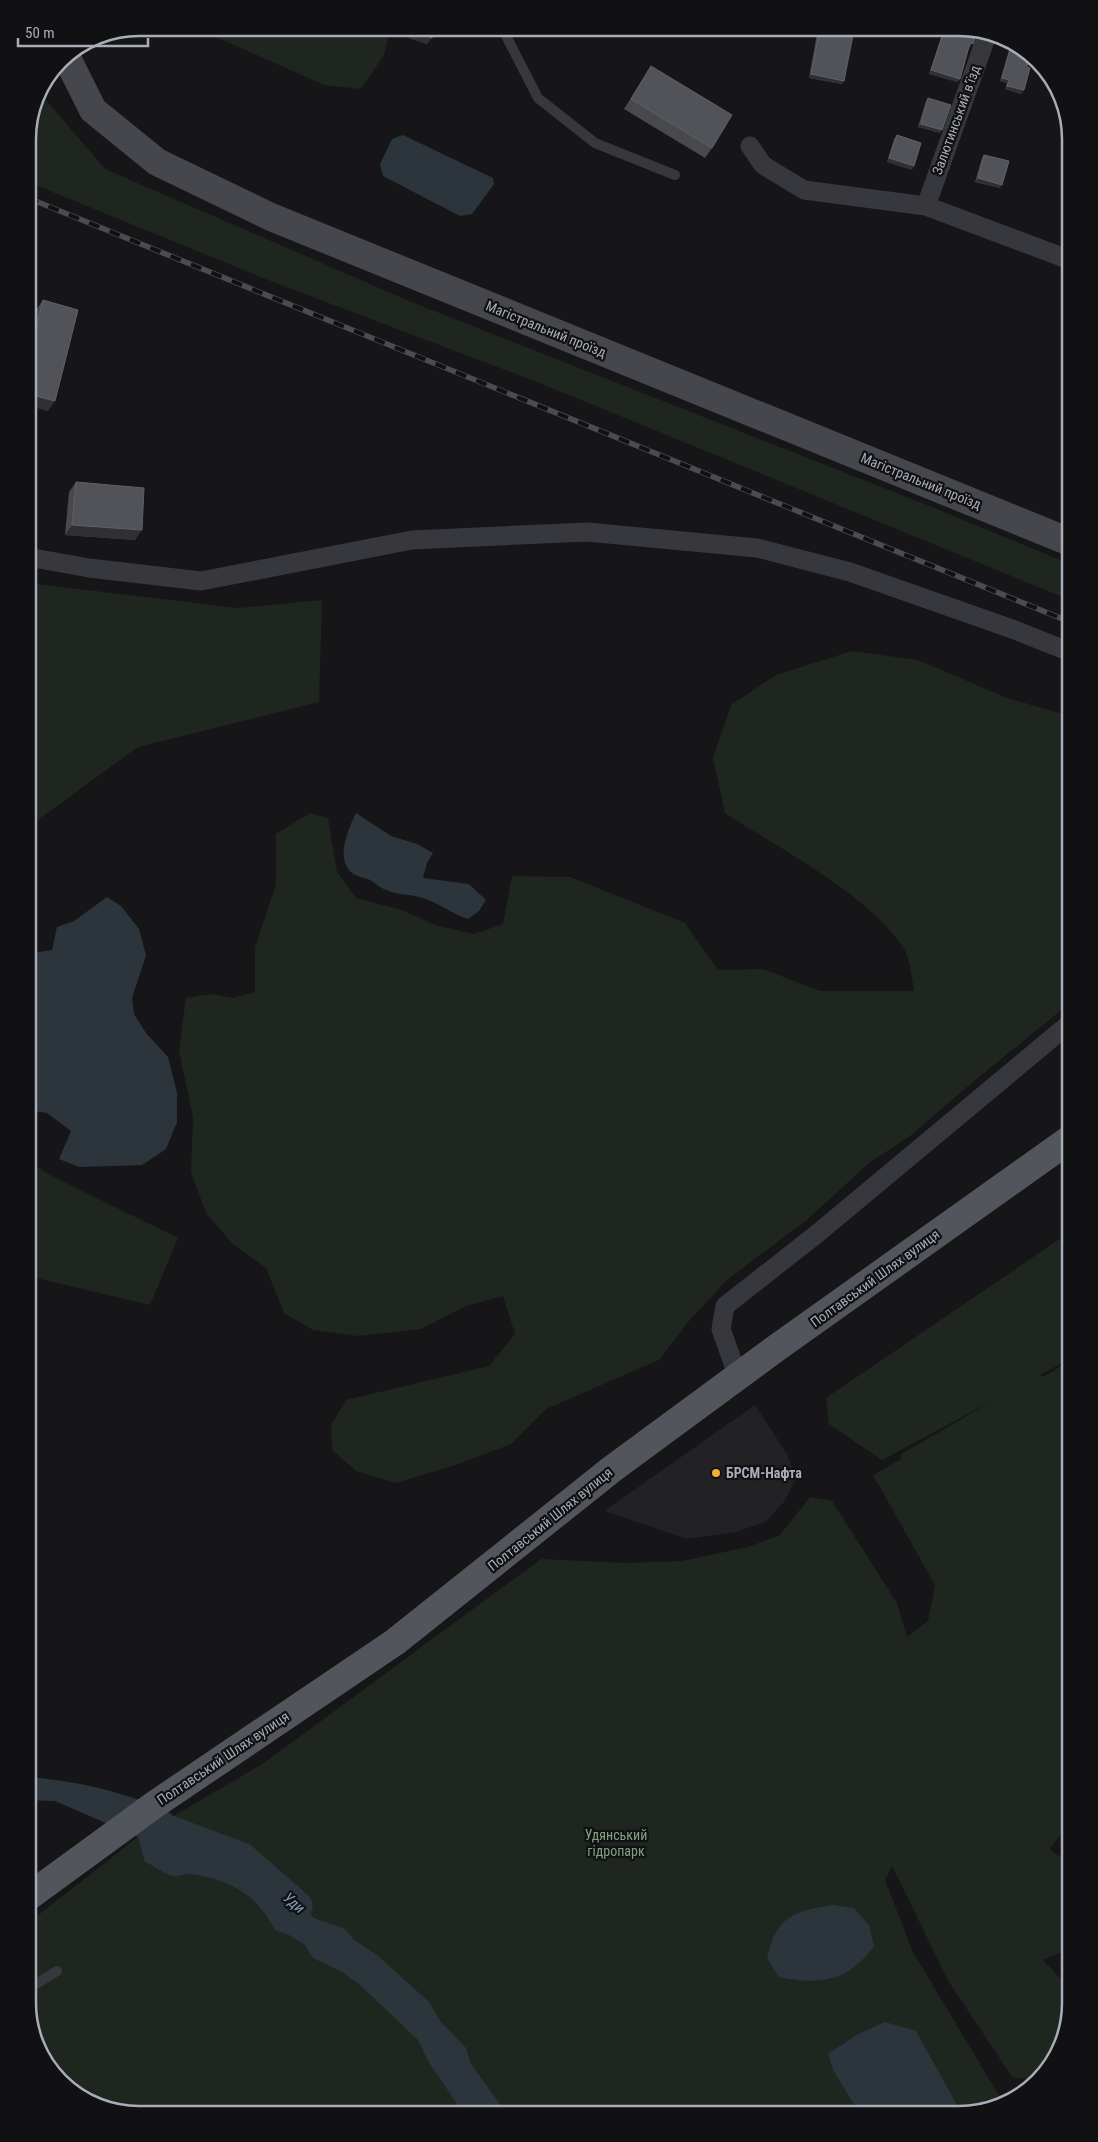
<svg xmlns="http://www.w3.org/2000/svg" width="1098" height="2142" viewBox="0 0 1098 2142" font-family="'Roboto Condensed',sans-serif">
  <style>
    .built { fill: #222225 }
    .green { fill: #1e261f }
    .water { fill: #2c353c }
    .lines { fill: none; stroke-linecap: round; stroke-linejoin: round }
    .river { stroke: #2c353c; stroke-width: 31 }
    .service { stroke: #37383d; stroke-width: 10 }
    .minor { stroke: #37383d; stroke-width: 19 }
    .secondary { stroke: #45474d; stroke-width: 28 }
    .primary { stroke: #53555c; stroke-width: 28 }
    .rail-casing { stroke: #4a4c52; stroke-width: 5.5 }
    .rail { stroke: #111113; stroke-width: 4; stroke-dasharray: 11; stroke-linecap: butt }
    .wall { fill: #47494d }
    .shaded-wall { fill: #2f3033 }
    .building { fill: #525359; stroke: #5f6168 }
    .poi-dot { fill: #f2b134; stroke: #111113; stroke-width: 2 }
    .labels { text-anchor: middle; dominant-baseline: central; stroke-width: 4.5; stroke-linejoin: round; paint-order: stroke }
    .street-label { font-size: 14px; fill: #a8adb8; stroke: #111113 }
    .poi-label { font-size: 14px; font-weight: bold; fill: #a8adb8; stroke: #111113; text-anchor: start }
    .park-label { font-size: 14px; fill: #7fa381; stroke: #111113 }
    .water-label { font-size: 15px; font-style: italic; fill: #7f9bb3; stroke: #111113 }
    .rim { fill: none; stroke: #a8adb8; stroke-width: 2.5 }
  </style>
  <rect width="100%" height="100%" fill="#161618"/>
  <path class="built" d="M 755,1405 L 787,1454 L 796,1479 L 784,1502 L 765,1522 L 736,1532 L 687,1539 L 604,1511 Z"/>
  <path class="green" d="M 196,28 L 390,28 L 384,55 L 361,89 L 324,85 Z
    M 39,92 L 105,169 L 414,303 L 932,507 L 1070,564 L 1070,600 L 537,382 L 273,282 L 28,182 L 28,132 Z
    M 28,583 L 238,608 L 322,600 L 319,702 L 138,747 L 28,827 Z
    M 852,651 L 918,660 L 1007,698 L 1070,716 L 1070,1003 L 962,1091 L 913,1134 L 869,1163 L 809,1218 L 729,1278 L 689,1321 L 659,1360 L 546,1409 L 511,1444 L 456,1465 L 395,1483 L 356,1471 L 332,1450 L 331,1425 L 346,1400 L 489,1366 L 515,1334 L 503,1296 L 466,1306 L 421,1329 L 358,1336 L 313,1330 L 284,1313 L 266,1268 L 233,1244 L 206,1213 L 191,1172 L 193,1117 L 179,1051 L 186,998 L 212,994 L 233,998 L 255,992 L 255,947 L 276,884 L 276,834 L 310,813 L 328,818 L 337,872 L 356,898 L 402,910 L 435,925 L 474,934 L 503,924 L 512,876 L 570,877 L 685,923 L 718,970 L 763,969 L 820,991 L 914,991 C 912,979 910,957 903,947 C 864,891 781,850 725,813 L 713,758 L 731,705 L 776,675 Z
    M 28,1160 L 48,1174 L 178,1238 L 150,1305 L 28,1276 Z
    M 1070,1232 L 1070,1359 L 1040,1375 L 1043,1377 L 1070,1361 L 1070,1821 L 1050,1849 L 1070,1865 L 1070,1948 L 1043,1960 L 1070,1989 L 1070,2003 L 1052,2065 L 1034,2080 L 1012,2077 L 949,1982 L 892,1866 L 885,1880 L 913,1952 L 1004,2104 L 1002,2106 L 959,2114 L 132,2114 L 77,2096 L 36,2046 L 28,2003 L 28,1923 L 138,1837 L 264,1763 L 541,1559 L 625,1563 L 682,1561 L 748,1547 L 780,1535 L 810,1497 L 832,1501 L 897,1603 L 907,1637 L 928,1621 L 935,1585 L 873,1475 L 901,1459 L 900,1455 L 994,1400 L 882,1460 L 829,1424 L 826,1398 Z"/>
  <path class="water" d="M 403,135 L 493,178 L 494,184 L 472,214 L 460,216 L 383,176 L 380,164 L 392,139 Z
    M 356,813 L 391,836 L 417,844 L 433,853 L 427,863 L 423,878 L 469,884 L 486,900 L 479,911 L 468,919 C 452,914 439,903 423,898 C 411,894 397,895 386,890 C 380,888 375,883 370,880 C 364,877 357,877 352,873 C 335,858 348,830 356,813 Z
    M 107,897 L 121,906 L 139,929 L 146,955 L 132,998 L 134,1014 L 146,1033 L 168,1057 L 177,1093 L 177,1122 L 166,1149 L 142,1165 L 79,1167 L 59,1159 L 71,1131 L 47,1113 L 28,1110 L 28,954 L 52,950 L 57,927 L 74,921 Z
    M 28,1777 C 76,1781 128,1792 172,1814 L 176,1842 L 190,1848 L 192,1841 C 206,1840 215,1846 226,1854 L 228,1861 L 247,1868 L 275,1884 L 304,1907 L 314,1918 L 345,1929 L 354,1940 L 377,1955 L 429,2002 L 441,2022 L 466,2048 L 471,2064 L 507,2114 L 464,2114 L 428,2061 L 418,2040 L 359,1984 L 342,1972 L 313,1958 L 305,1945 L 289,1935 L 275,1930 C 257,1894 228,1878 188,1874 C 184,1874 178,1877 173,1876 C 166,1875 153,1865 145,1862 L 138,1837 L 55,1801 L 28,1800 Z
    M 833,1905 L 854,1908 L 869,1925 L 874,1946 C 848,1982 820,1985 779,1977 L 767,1958 C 776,1917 793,1911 833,1905 Z
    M 885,2022 L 916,2031 L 962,2114 L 860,2114 L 833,2070 L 828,2054 L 858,2034 Z"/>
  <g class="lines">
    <path class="river" d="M 135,1818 L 242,1858 L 297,1906"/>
    <path class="service" d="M 502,28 L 538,98 L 595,143 L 675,175
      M 28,1989 L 57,1971"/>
    <path class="minor" d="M 750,146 L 763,165 L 804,190 L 926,206 L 1070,260
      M 926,206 L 987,35
      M 28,557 L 89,568 L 201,581 L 412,540 L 587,532 L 757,548 L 850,572 L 1015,630 L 1070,652
      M 738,1377 L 721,1329 L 725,1306 L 818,1233 L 1070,1023"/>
    <path class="secondary" d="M 66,56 L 93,110 L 157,162 L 271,217 L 1070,542"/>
    <path class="primary" d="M 28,1897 L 154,1805 L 395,1642 L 612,1469 L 775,1349 L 1070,1139"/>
    <g class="rail-casing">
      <path id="rail" d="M 28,198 L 1070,622"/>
    </g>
    <use href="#rail" class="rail"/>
  </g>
  <path class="wall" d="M 413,28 L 435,28 L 427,44 L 409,38 Z
    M 818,28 L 842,28 L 844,81 L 842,84 L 809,78 Z
    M 944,28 L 967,28 L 971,47 L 969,46 L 960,79 L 957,82 L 929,74 Z
    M 1011,43 L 1021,46 L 1027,67 L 1024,90 L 1021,94 L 1005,89 L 1007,83 L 1000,81 Z
    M 651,66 L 712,148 L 705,158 L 624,109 Z
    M 928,98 L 940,133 L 918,127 L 926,101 Z
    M 897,135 L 912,170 L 887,162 L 894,139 Z
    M 984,155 L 1000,188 L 975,182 L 982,158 Z
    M 43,300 L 48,411 L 28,405 L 28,344 L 36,310 Z
    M 76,482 L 135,540 L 65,535 L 69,492 Z"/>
  <path class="shaded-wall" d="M 414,32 L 432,38 L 427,44 L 409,38 Z
    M 931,70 L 960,79 L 957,82 L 929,74 Z
    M 811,74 L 844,81 L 842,84 L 809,78 Z
    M 1002,78 L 1009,80 L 1007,83 L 1000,81 Z
    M 1007,86 L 1024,90 L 1021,94 L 1005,89 Z
    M 921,124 L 942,130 L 940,133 L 918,127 Z
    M 889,158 L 914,166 L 912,170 L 887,162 Z
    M 978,178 L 1002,185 L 1000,188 L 975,182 Z
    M 28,394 L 55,401 L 48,411 L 28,405 Z
    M 72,525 L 142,530 L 135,540 L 65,535 Z"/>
  <path class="building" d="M 415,28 L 435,28 L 432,38 L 414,32 Z
    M 820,28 L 842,28 L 854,30 L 844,81 L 811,74 Z
    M 945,28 L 967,28 L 977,31 L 973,44 L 970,43 L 960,79 L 931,70 Z
    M 1012,43 L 1021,46 L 1029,56 L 1027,67 L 1030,68 L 1024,90 L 1007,86 L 1009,80 L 1002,78 Z
    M 651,66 L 732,115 L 712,148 L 631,99 Z
    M 928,98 L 951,105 L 942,130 L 921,124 Z
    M 897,135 L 921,143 L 914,166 L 889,158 Z
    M 984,155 L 1009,161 L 1002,185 L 978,178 Z
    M 43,300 L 78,310 L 55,401 L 28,394 L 28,361 Z
    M 76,482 L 144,488 L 142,530 L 72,525 Z"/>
  <circle class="poi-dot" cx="716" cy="1473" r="5"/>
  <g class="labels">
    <g class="street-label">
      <text transform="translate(956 120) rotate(-70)">Залютинський в’їзд</text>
      <text transform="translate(546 329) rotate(22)">Магістральний проїзд</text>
      <text transform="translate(921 481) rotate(22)">Магістральний проїзд</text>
      <text transform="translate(875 1278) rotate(-36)">Полтавський Шлях вулиця</text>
      <text transform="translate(550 1519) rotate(-39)">Полтавський Шлях вулиця</text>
      <text transform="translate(223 1758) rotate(-34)">Полтавський Шлях вулиця</text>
    </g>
    <g class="poi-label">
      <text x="726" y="1473">БРСМ-Нафта</text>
    </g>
    <g class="park-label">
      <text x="616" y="1835">Удянський<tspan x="616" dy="16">гідропарк</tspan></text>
    </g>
    <g class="water-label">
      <text transform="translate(294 1903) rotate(41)">Уди</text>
    </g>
  </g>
  <path d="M0 0H1098V2142H0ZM139 36H959A103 103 0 0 1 1062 139V2003A103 103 0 0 1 959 2106H139A103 103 0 0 1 36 2003V139A103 103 0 0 1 139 36Z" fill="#111113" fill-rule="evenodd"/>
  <path class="rim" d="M139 36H959A103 103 0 0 1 1062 139V2003A103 103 0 0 1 959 2106H139A103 103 0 0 1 36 2003V139A103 103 0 0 1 139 36Z"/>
  <path d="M18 38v8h130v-8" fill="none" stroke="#a8adb8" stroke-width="2.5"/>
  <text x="25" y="38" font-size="15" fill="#a8adb8" stroke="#111113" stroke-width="4" paint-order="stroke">50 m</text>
</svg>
